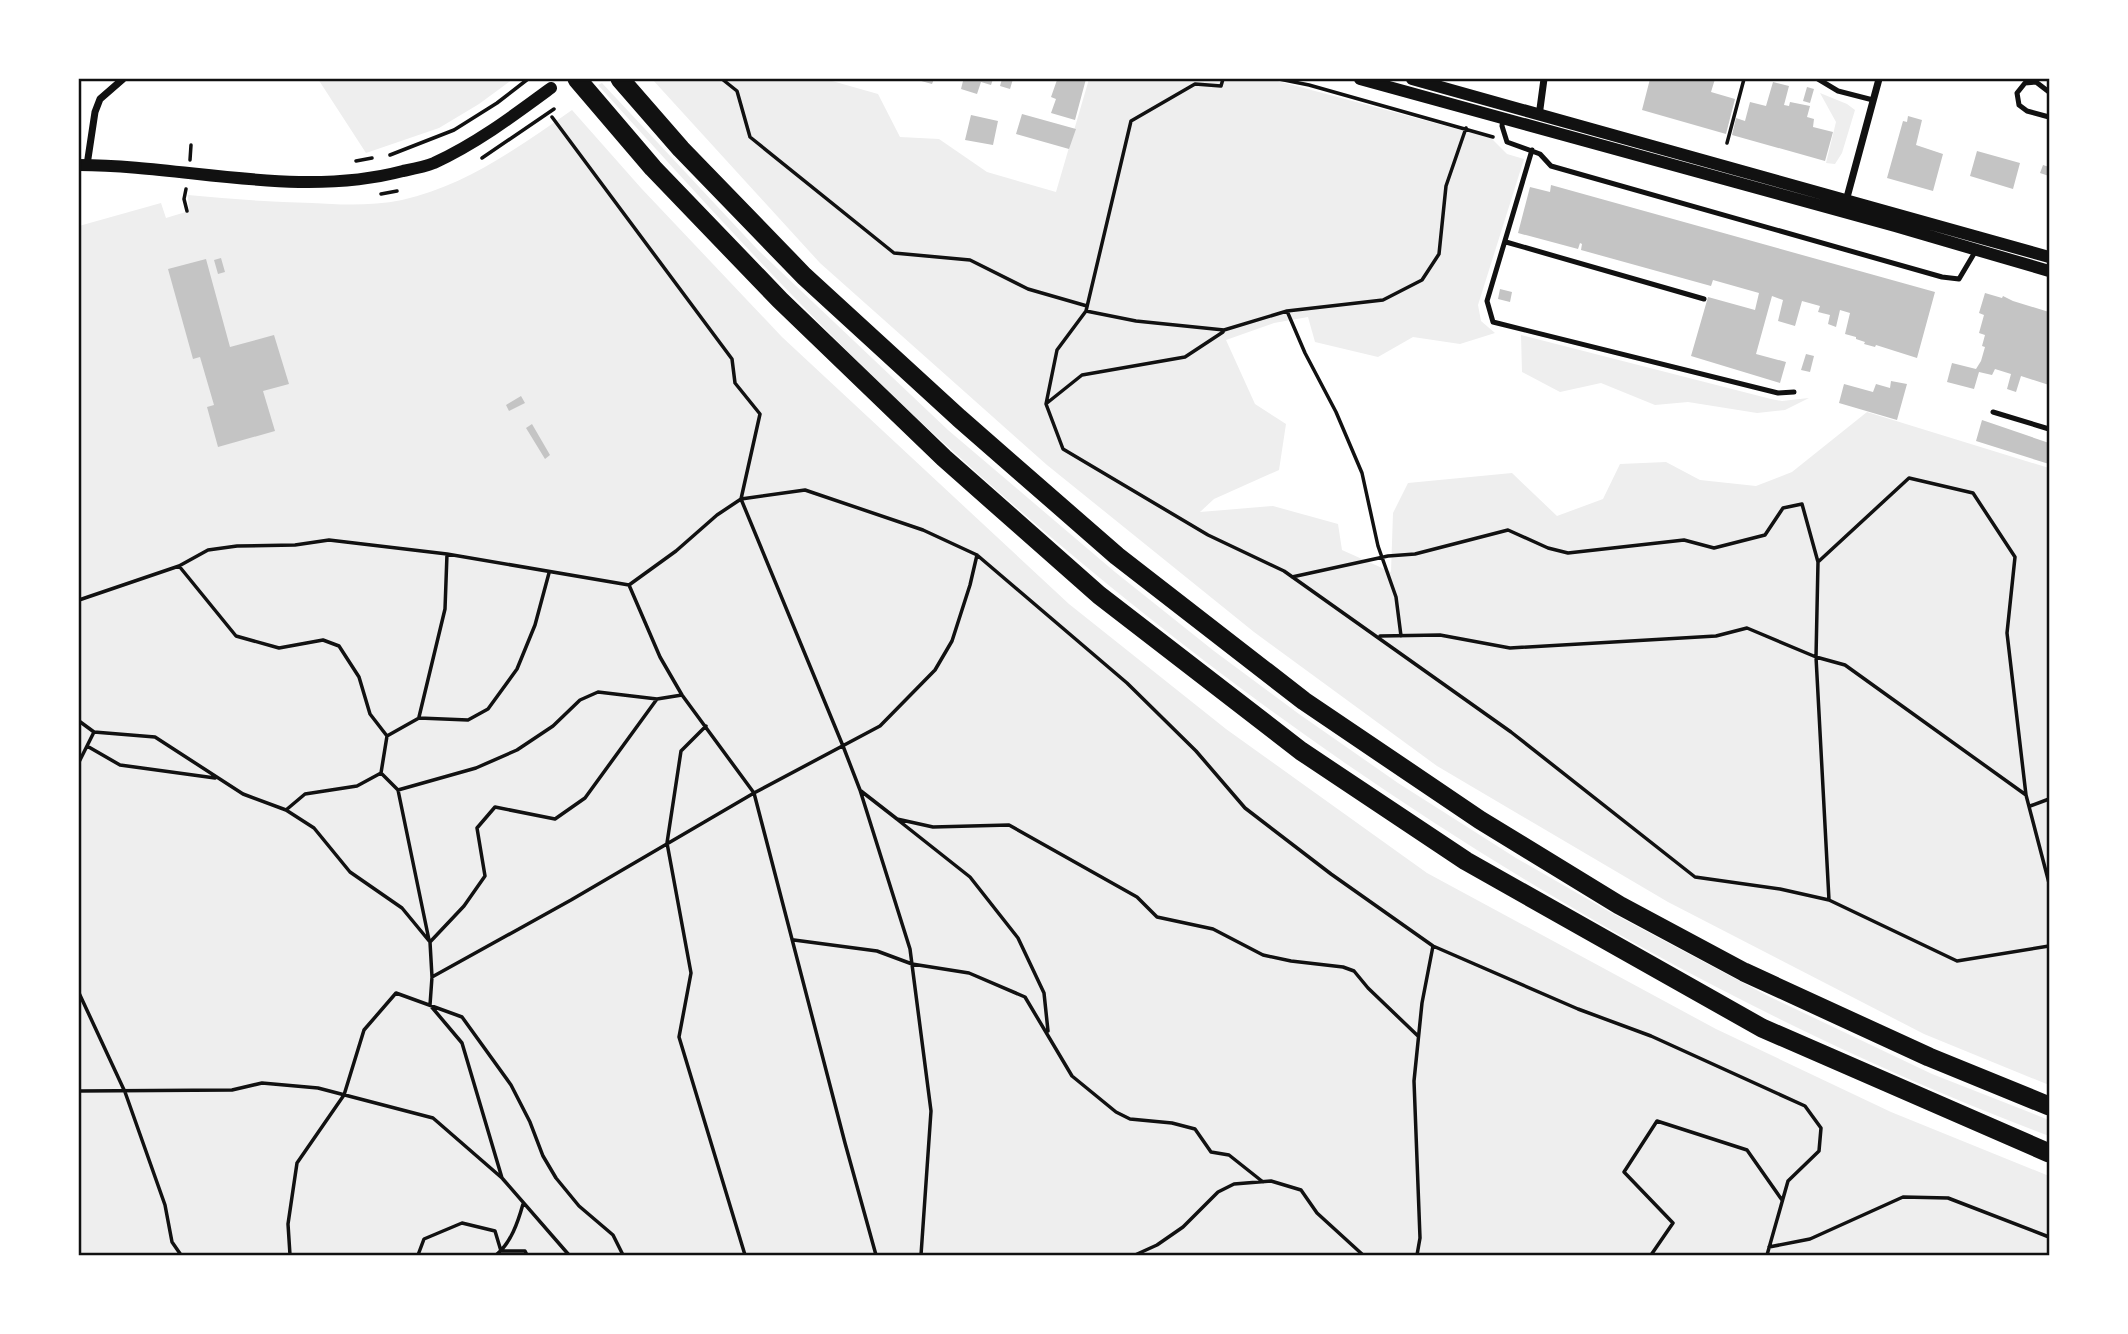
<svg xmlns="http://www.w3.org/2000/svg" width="2128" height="1334" viewBox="0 0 2128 1334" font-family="'PT Sans',sans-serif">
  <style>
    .green { fill: #eee }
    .building { fill: #c4c4c4 }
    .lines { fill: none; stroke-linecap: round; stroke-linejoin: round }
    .path { stroke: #111; stroke-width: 3.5 }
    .service { stroke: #111; stroke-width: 5 }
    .minor { stroke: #111; stroke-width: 7 }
    .tertiary { stroke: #111; stroke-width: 12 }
    .trunk { stroke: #111; stroke-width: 19 }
    .neatline { fill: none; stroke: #111; stroke-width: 2.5 }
  </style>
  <rect width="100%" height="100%" fill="#fff"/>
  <path class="green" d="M 318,79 L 513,79 L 479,104 L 439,128 L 366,153 Z
    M 652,79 L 825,79 L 878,94 L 900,137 L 939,139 L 987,172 L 1056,192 L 1089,79 L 1270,79 L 1491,138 L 1507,154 L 1524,159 L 1478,305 L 1481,321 L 1495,333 L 1460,344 L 1413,337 L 1378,357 L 1315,342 L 1308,317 L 1274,323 L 1226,340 L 1255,404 L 1286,424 L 1279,470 L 1214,499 L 1200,512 L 1273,506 L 1338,524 L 1342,550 L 1391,572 L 1393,513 L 1408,483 L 1512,473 L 1557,516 L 1603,499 L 1620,464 L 1666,462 L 1700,480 L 1756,486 L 1792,472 L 1867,412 L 2049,468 L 2049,1085 L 1924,1034 L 1668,902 L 1437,766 L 1254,632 L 1047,465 L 820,263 Z
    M 602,83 L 758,250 L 948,430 L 1115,572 L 1214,651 L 1299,714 L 1398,783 L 1516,858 L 1610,912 L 1766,995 L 1932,1074 L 2049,1120 L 2049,1136 C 1640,981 1269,739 946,445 C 822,333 710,209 598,85 Z
    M 1820,93 L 1847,104 L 1855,110 L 1842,153 L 1835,164 L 1826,163 L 1836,122 Z
    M 572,110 L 641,188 L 782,337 L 1069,604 L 1226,729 L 1427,873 L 1716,1029 L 1891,1112 L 2049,1176 L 2049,1255 L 79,1255 L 79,226 L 161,203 L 166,218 L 189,211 L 188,195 C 229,199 270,202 312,203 C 342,205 372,206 402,200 C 466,186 520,146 572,110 Z
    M 1521,335 L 1771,399 L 1782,401 L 1809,398 L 1785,410 L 1757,413 L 1688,402 L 1655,405 L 1601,383 L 1560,392 L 1522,372 Z"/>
  <path class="building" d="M 914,79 L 934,79 L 932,84 Z
    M 956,79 L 993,79 L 991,85 L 981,82 L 977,94 L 961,89 L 963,81 Z
    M 1002,79 L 1013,79 L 1010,89 L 1000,86 Z
    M 1061,79 L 1086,79 L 1075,120 L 1051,113 L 1056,99 L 1051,97 L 1057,80 L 1061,81 Z
    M 1650,79 L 1715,79 L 1711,92 L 1735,99 L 1726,134 L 1642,110 Z
    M 1773,82 L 1789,86 L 1784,105 L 1789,106 L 1790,102 L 1810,106 L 1807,117 L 1814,119 L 1813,127 L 1833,132 L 1825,161 L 1732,135 L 1736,118 L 1745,121 L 1750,102 L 1766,106 Z
    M 1807,87 L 1814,89 L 1810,103 L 1803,101 Z
    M 1022,114 L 1076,129 L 1069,149 L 1016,134 Z
    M 971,115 L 998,121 L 993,145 L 965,140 Z
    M 1908,116 L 1922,120 L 1916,145 L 1943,154 L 1933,191 L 1887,178 L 1903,121 L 1907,122 Z
    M 1977,151 L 2020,163 L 2013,189 L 1970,176 Z
    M 2043,165 L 2049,167 L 2049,176 L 2040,173 Z
    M 1551,185 L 1935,292 L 1917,358 L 1876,345 L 1875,347 L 1864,344 L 1865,342 L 1856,339 L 1856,337 L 1845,334 L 1850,313 L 1840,310 L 1836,327 L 1828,324 L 1830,315 L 1818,312 L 1820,306 L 1802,301 L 1795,326 L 1778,321 L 1783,300 L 1772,296 L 1756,354 L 1786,362 L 1780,383 L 1691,356 L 1708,297 L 1755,310 L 1759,293 L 1713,280 L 1711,286 L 1581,250 L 1582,244 L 1580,243 L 1578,249 L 1518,233 L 1530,187 L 1550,192 Z
    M 221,258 L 225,272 L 218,274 L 214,260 Z
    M 206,259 L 230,347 L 274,335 L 289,384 L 263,391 L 275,431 L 218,447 L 207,407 L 214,405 L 200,357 L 193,359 L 168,269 Z
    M 1500,289 L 1512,292 L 1510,302 L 1498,299 Z
    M 1985,293 L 2002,298 L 2003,296 L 2013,301 L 2049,312 L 2049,385 L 2021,376 L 2016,392 L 2007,389 L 2011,374 L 1995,369 L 1992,375 L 1979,372 L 1974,389 L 1947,382 L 1952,363 L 1976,369 L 1981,361 L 1985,347 L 1982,346 L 1985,335 L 1979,333 L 1984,315 L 1979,313 Z
    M 1806,354 L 1814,356 L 1810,372 L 1801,370 Z
    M 1891,381 L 1907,384 L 1897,420 L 1839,403 L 1844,384 L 1873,392 L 1876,384 L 1890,388 Z
    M 521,396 L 525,403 L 509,411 L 506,405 Z
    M 1982,420 L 2049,443 L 2049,464 L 1976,441 Z
    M 532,424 L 550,455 L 545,459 L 526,428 Z"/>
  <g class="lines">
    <path class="path" d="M 722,79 L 737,91 L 750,137 L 894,253 L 970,260 L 1028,289 L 1087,306
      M 1223,79 L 1221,86 L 1195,84 L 1131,121 L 1086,311 L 1136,321 L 1224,330 L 1287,311 L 1383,300 L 1422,280 L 1439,254 L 1446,186 L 1466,128
      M 1279,79 L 1309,85 L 1493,137
      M 552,117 L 732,359 L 735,383 L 760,414 L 741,499 L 843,746 L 860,790 L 910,949 L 931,1111 L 921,1255
      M 1727,143 L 1744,79
      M 390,155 L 454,130 L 497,103 L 528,79
      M 482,158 L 554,109
      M 190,160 L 191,145
      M 356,161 L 372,158
      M 186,189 L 184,199 L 187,211
      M 381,194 L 397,191
      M 1086,311 L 1057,350 L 1046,404 L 1063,449 L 1208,535 L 1284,571 L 1511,732 L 1695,877 L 1780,889 L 1829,900 L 1957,961 L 2049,946
      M 1287,311 L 1305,353 L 1336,412 L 1362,473 L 1378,546 L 1396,597 L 1401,636
      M 1047,403 L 1082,375 L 1185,357 L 1223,332
      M 1818,562 L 1909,478 L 1973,493 L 2015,557 L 2007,633 L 2026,795 L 2049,883
      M 179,566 L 236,636 L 279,648 L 323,640 L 339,646 L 359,677 L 370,714 L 387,736
      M 549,573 L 535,625 L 517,669 L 488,709 L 468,720 L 419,718 L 387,736 L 381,773 L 398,790 L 476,768 L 517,750 L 553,726 L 580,700 L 598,692 L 657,699 L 682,695
      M 1292,577 L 1388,556 L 1415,554 L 1508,530 L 1548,548 L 1568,553 L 1684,540 L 1714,548 L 1765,535 L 1783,508 L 1802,504 L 1818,562 L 1816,657 L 1845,665 L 2026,795
      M 629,585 L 660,657 L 682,695 L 754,793 L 845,1143 L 876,1255
      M 79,600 L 179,566 L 208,550 L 237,546 L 295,545 L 329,540 L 447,554 L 629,585 L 676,551 L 717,515 L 741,499 L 805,490 L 923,530 L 977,555 L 1127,683 L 1196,751 L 1245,808 L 1331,874 L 1433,946 L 1578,1009 L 1651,1036 L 1805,1106 L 1821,1128 L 1819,1151 L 1788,1181 L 1767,1255
      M 1380,636 L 1440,635 L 1510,648 L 1716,636 L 1747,628 L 1816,657 L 1829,900
      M 419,717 L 445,609 L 447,554
      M 79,721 L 94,732 L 155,737 L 243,794 L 286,810 L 314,828 L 350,872 L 402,908 L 430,942 L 432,977 L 430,1005 L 462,1043 L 502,1178
      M 706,726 L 681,751 L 667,843 L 691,973 L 679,1037 L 745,1255
      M 87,746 L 120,765 L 215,778
      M 79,762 L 94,732
      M 398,790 L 429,940
      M 861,791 L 897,819 L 933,827 L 1009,825 L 1137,897 L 1157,917 L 1213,929 L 1263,955 L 1291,961 L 1343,967 L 1354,971 L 1368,988 L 1418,1036
      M 2030,806 L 2049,799
      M 286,810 L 305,794 L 357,786 L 381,773
      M 898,820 L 970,877 L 1018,938 L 1044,993 L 1048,1031
      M 794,940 L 877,951 L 912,964 L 969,973 L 1025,997 L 1072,1076 L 1116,1112 L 1130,1119 L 1172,1123 L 1195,1129 L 1211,1152 L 1229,1155 L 1263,1182
      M 430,942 L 464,906 L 485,876 L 477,828 L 495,807 L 555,819 L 585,798 L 657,699
      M 432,977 L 571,900 L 754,793 L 880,726 L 935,670 L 952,641 L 970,585 L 977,555
      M 79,993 L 125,1092 L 165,1205 L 172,1242 L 181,1255
      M 79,1091 L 232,1090 L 262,1083 L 318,1088 L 433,1118 L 502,1178 L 569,1255
      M 1769,1247 L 1810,1239 L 1903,1197 L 1948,1198 L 2049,1237
      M 290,1255 L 288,1224 L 297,1163 L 344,1095 L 364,1030 L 396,993 L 462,1017 L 511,1085 L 530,1122 L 543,1156 L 556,1178 L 579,1206 L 613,1235 L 623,1255
      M 418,1255 L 424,1239 L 462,1223 L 495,1231 L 501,1251 L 525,1251 L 527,1255
      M 496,1255 C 511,1243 518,1222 523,1204
      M 1135,1255 L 1157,1245 L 1183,1227 L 1218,1192 L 1234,1184 L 1271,1181 L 1301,1190 L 1317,1213 L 1363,1255
      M 1417,1255 L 1420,1238 L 1414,1081 L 1422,1003 L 1433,946
      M 1651,1255 L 1673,1223 L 1624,1172 L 1657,1121 L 1747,1150 L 1782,1200"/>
    <path class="service" d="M 1818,79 L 1838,91 L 1873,100
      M 2049,92 L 2036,82 L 2025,83 L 2017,93 L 2019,105 L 2027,111 L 2049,117
      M 1503,118 L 1502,126 L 1507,142 L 1540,154 L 1551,166 L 1942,277 L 1959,279 L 1975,252
      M 1532,150 L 1487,301 L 1493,322 L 1778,393 L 1794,392
      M 1506,242 L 1704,299
      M 1993,412 L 2049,429"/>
    <path class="minor" d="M 1539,116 L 1544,79
      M 87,165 L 95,112 L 100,99 L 123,79
      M 1846,201 L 1879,79"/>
    <path class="tertiary" d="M 1360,79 L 1895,226 L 2049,271
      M 1412,79 L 2049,257
      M 79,165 C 186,165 297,199 403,171 C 413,169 424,167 434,163 C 477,143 513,116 551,88"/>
    <path class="trunk" d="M 577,79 L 653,168 L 780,300 L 944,458 L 1099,595 L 1301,751 L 1466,861 L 1762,1028 L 2049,1153
      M 620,79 L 681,149 L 804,276 L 959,418 L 1117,556 L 1304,701 L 1480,820 L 1619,905 L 1744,972 L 1929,1057 L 2049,1106"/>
  </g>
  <rect width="2128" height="1334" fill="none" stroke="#ffffff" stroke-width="161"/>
  <rect x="80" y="80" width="1968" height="1174" class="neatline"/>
</svg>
